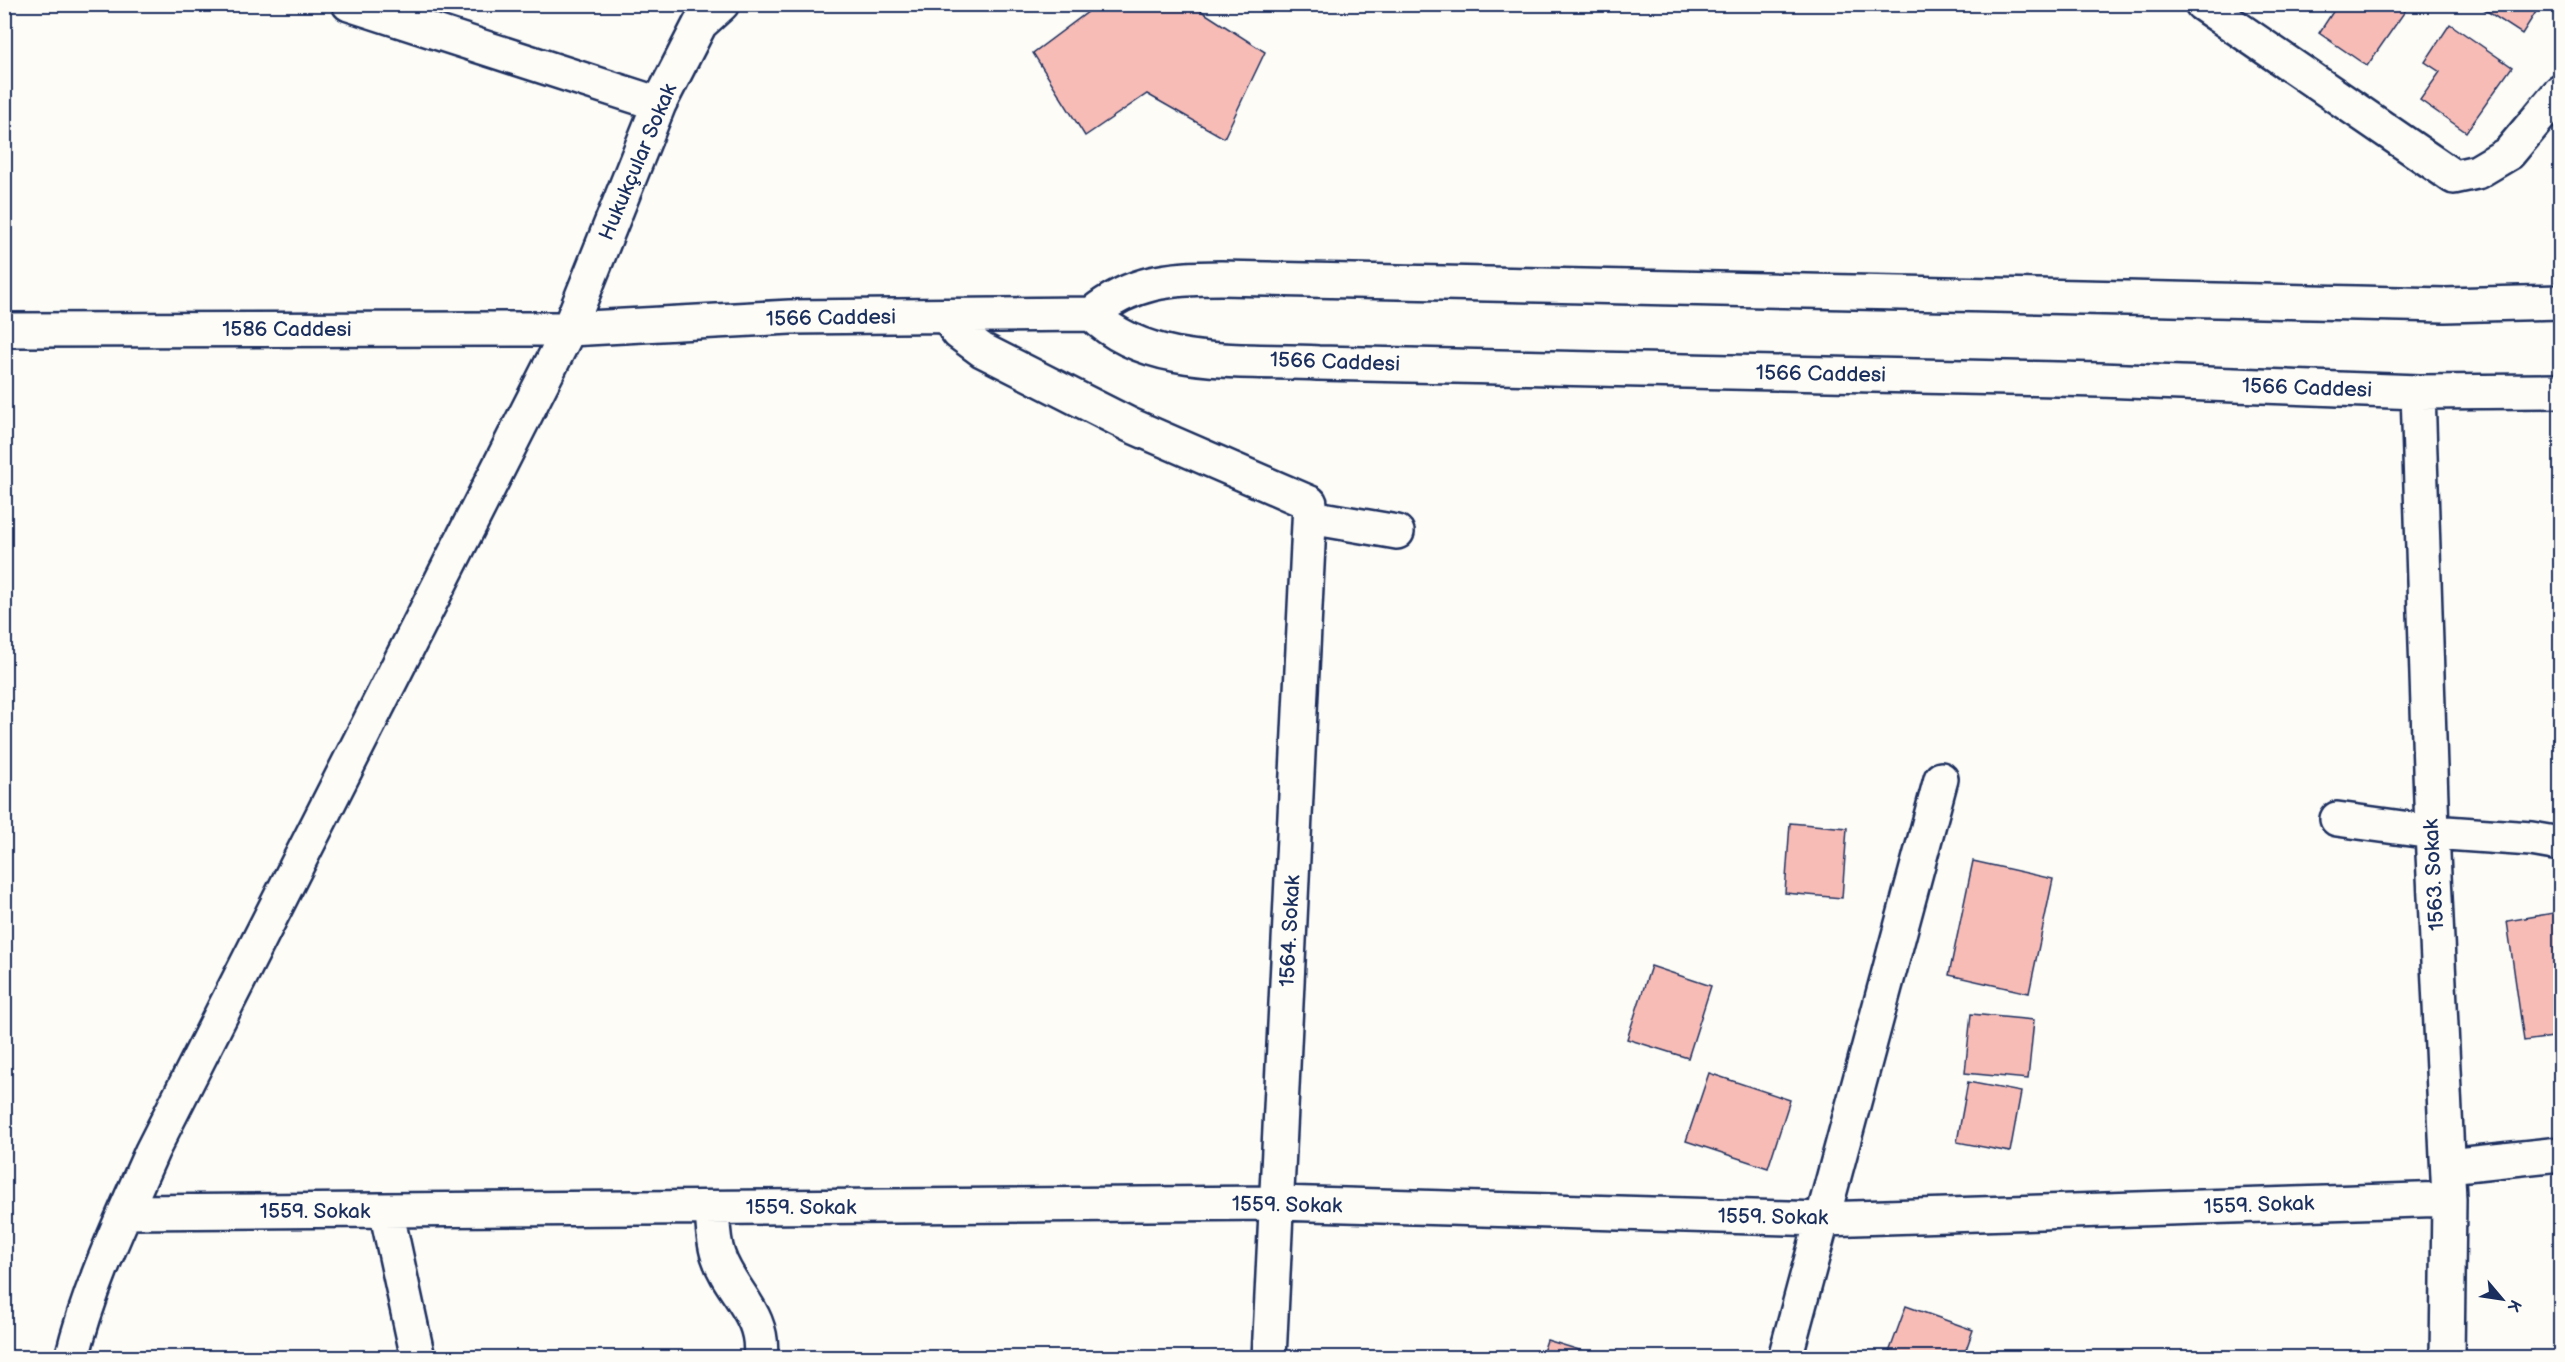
<svg xmlns="http://www.w3.org/2000/svg" width="2565" height="1362" viewBox="0 0 2565 1362" font-family="'Balsamiq Sans',sans-serif">
  <style>
    .building { fill: #f8bcb6; stroke: #1b2f5e; stroke-width: 1.5 }
    .lines { fill: none; stroke-linecap: round; stroke-linejoin: round }
    .minor-casing { stroke: #1b2f5e; stroke-width: 38 }
    .minor { stroke: #fdfcf7; stroke-width: 33 }
    .labels { text-anchor: middle; dominant-baseline: central; stroke-width: 5; stroke-linejoin: round; paint-order: stroke }
    .street-label { font-size: 21px; fill: #1b2f5e; stroke: #fdfcf7 }
  </style>
  <rect width="100%" height="100%" fill="#fdfcf7"/>
  <filter id="ink" filterUnits="userSpaceOnUse"><feTurbulence type="fractalNoise" baseFrequency=".0167" numOctaves="2"/><feDisplacementMap in="SourceGraphic" scale="12" xChannelSelector="R" yChannelSelector="G"/><feConvolveMatrix kernelMatrix="1 2 1 2 8 2 1 2 1" color-interpolation-filters="sRGB"/></filter>
  <g filter="url(#ink)">
    <path class="building" d="M 1093,4 L 1195,4 L 1195,7 L 1265,52 L 1224,138 L 1147,94 L 1085,136 L 1033,53 L 1093,8 Z
      M 2338,4 L 2410,4 L 2367,66 L 2319,33 Z
      M 2476,4 L 2541,4 L 2522,34 Z
      M 2450,24 L 2512,67 L 2466,132 L 2420,100 L 2440,72 L 2425,62 Z
      M 1790,823 L 1847,828 L 1842,898 L 1785,893 Z
      M 1973,861 L 2053,879 L 2029,993 L 1949,975 Z
      M 2560,912 L 2560,1036 L 2524,1041 L 2507,921 Z
      M 1651,966 L 1711,986 L 1688,1058 L 1627,1039 Z
      M 1971,1014 L 2034,1020 L 2028,1079 L 1965,1073 Z
      M 1709,1073 L 1790,1100 L 1768,1168 L 1686,1141 Z
      M 1968,1082 L 2021,1092 L 2010,1152 L 1957,1142 Z
      M 2560,1195 L 2560,1244 L 2554,1196 Z
      M 1906,1306 L 1973,1330 L 1963,1358 L 1887,1358 Z
      M 1547,1340 L 1605,1358 L 1541,1358 Z"/>
    <g class="lines">
      <g class="minor-casing">
        <path id="minor" d="M 349,4 L 659,104
          M 2202,4 L 2454,177 L 2477,172 L 2509,153 L 2560,92
          M 1092,314 C 1148,370 1245,359 1318,363 L 2100,380 L 2418,392 L 2560,391
          M 950,316 L 950,321 L 959,333 L 982,350 L 1130,425 L 1310,503 L 1269,1358
          M 4,330 L 569,329 L 790,317 L 1092,314 C 1132,281 1171,278 1221,278 L 2445,305 L 2560,302
          M 2418,392 L 2432,832 L 2449,1199 L 2447,1358
          M 1310,517 L 1397,532
          M 2337,819 L 2432,832 L 2531,839 L 2560,844
          M 2448,1166 L 2560,1154
          M 712,1208 C 713,1223 713,1240 718,1255 C 730,1292 766,1314 760,1358
          M 386,1210 L 418,1358
          M 125,1212 L 1278,1203 L 1823,1219 L 2449,1199
          M 72,1358 C 89,1287 123,1217 152,1151 L 569,329 L 659,104 L 700,24 L 722,4
          M 1785,1358 L 1941,779"/>
      </g>
      <use href="#minor" class="minor"/>
    </g>
  </g>
  <g class="labels">
    <g class="street-label">
      <text transform="translate(638 162) rotate(-67)">Hukukçular Sokak</text>
      <text transform="translate(831 318) rotate(-1)">1566 Caddesi</text>
      <text x="287" y="329">1586 Caddesi</text>
      <text transform="translate(1335 362) rotate(2)">1566 Caddesi</text>
      <text transform="translate(1821 374) rotate(1)">1566 Caddesi</text>
      <text transform="translate(2307 388) rotate(2)">1566 Caddesi</text>
      <text transform="translate(2434 875) rotate(-93)">1563. Sokak</text>
      <text transform="translate(1290 931) rotate(-87)">1564. Sokak</text>
      <text transform="translate(1287 1205) rotate(1)">1559. Sokak</text>
      <text transform="translate(2259 1205) rotate(-2)">1559. Sokak</text>
      <text x="801" y="1207">1559. Sokak</text>
      <text x="315" y="1211">1559. Sokak</text>
      <text transform="translate(1773 1217) rotate(1)">1559. Sokak</text>
    </g>
  </g>
  <rect width="2565" height="1362" fill="none" stroke="#fdfcf7" stroke-width="24"/>
  <rect x="12" y="12" width="2541" height="1338" fill="none" stroke="#1b2f5e" stroke-width="2" filter="url(#ink)"/>
  <g transform="translate(2502 1299) rotate(119)" stroke="#fdfcf7" stroke-width="4.5" paint-order="stroke">
  <path d="M0-4.5L10 22L0 15L-10 22Z" fill="#1b2f5e"/>
  <text y="-9" font-size="16" font-weight="bold" text-anchor="middle" fill="#1b2f5e">K</text>
  </g>
</svg>
